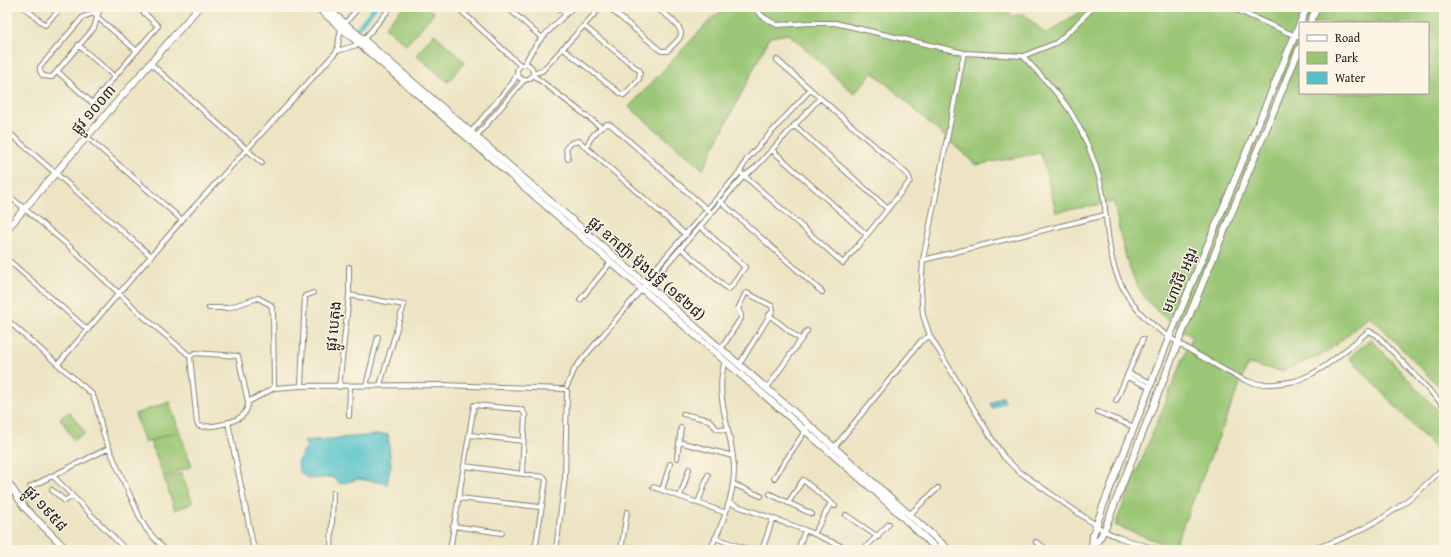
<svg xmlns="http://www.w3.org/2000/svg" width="1451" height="557" viewBox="0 0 1451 557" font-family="'Gentium Book Plus','Noto Sans Khmer',serif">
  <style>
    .green { fill: #9ac674; stroke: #5b7148; fill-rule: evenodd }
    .water { fill: #55c2cb; stroke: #386f74 }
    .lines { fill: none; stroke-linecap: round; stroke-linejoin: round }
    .canal { stroke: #55c2cb; stroke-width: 4.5 }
    .street-casing { stroke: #848070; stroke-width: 6 }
    .secondary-casing { stroke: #848070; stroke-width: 8 }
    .primary-casing { stroke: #848070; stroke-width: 9 }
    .street { stroke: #fff; stroke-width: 4 }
    .secondary { stroke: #fff; stroke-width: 6 }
    .primary { stroke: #fff; stroke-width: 7 }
    .labels { text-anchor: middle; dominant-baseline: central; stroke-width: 3; stroke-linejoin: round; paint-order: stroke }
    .street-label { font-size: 15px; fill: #1c1c1c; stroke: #fcf5e5 }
  </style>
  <rect width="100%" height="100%" fill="#fcf5e5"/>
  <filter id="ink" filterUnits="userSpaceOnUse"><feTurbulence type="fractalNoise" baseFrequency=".025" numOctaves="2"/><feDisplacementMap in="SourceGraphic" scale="8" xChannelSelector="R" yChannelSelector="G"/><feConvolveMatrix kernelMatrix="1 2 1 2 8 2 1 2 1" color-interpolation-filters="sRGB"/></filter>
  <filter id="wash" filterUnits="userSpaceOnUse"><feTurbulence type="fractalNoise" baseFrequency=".012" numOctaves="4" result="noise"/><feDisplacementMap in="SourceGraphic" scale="16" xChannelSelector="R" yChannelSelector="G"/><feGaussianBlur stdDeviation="0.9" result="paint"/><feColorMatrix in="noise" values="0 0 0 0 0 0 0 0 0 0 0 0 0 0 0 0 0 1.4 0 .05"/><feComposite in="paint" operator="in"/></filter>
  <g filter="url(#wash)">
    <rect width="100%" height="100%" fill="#ece4c3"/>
    <path class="green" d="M 403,7 L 427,7 L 434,13 L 406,45 L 385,27 Z
      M 728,7 L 1003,7 L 1013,16 L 1024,14 L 1046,34 L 1078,13 L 1083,7 L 1444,7 L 1444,392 L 1370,316 L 1326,353 L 1281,371 L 1248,364 L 1174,548 L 1115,525 L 1192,337 C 1179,327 1164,318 1153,307 C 1126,279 1121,238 1114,202 L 1056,212 L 1041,153 L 976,165 L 873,72 L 854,94 L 789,34 L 770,37 L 703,169 L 629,107 L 713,17 ZM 1300,23 L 1428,23 L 1428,93 L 1300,93 Z
      M 434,34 L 465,62 L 448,82 L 416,55 Z
      M 1371,339 L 1444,417 L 1444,458 L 1349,357 Z
      M 169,402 L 192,466 L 164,477 L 150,441 L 175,432 L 145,443 L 135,414 Z
      M 70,412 L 85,433 L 74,440 L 60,418 Z
      M 181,473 L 193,503 L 175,510 L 164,479 Z"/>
    <path class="water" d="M 1002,396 L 1005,401 L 993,408 L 990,404 Z
      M 388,434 L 391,465 L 387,484 L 359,479 L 340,484 L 332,477 L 308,479 L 299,471 L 298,460 L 307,446 L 304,441 Z"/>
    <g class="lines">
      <path class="canal" d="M 686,7 L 690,7
        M 355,31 L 375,7"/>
    </g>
  </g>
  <g filter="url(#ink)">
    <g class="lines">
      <g class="street-casing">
        <path id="street" d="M 24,7 L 45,25 L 62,7
          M 457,7 L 520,65
          M 507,7 L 542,38
          M 558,7 L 566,14
          M 608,7 L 661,51 L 667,51 C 671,47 677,42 680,37 C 686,27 662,12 655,7
          M 753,7 L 762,16 L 777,25 L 810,23 L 835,23 L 964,53 L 1023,56 C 1039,74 1057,91 1070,111 C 1086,137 1100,171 1104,201 C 1108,230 1108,260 1122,286 C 1139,322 1174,341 1207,360 C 1221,368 1235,377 1250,382 C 1262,386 1282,384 1295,381 C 1324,372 1346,349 1369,331 L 1377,335 L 1444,406
          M 1230,7 L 1300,38
          M 99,11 L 94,28 L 52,77 L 43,76 L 40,71 L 40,67 L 83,17 L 99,11 L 102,7
          M 96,16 L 137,51
          M 78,45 L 115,77
          M 562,48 L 621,94 L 624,95 L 639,79 L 640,71 L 584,26
          M 337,51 L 341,28 L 359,7
          M 964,53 L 923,260 L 921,291 L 923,315 L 930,336 L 992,439 L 1004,457 L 1017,470 L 1104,531 L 1120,538 L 1159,550
          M 1023,56 L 1056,43 L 1073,28 L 1093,7
          M 150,63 L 262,163
          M517 72a8 8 0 1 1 16 0a8 8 0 1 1-16 0Z
          M 525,64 C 533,42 557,24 573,7
          M 57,71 L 91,102 L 93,102 L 158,26 L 138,7
          M 534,73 L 542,71 L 601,7
          M 533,75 L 601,127
          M 794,125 L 888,209
          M 7,131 L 151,256
          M 470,133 L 513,82 L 517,74
          M 87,137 L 182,220
          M 475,138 L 524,80
          M 587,147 C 588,139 600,127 607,124 L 611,125 L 709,211
          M 772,150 L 867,235
          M 568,159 L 566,148 L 571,143 L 579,141 L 686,235
          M 740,172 L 843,263 L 867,235 L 910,181 L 908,175 L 777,60
          M 7,194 L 70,247 L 144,317 L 190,356 L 197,423 L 199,426 C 211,428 236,423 244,414 C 247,410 248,406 248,402 L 238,356 L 195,353 L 190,356
          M 720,201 L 822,292
          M 681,248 L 728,289 L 731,287 L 745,267 L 700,226
          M 7,259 L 88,330
          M 923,260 L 1105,215
          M 646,284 L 652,281 L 744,176 L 755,168 L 820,98
          M 349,295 L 404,305 L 380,385
          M 580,300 L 611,262
          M 209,308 L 228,308 L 258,298 L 271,305 L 273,314 L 274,388
          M 769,315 L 801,340
          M 7,320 L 92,394 C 99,407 99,421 104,435 C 115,464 129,492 141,520 L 147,530 L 165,550
          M 721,349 L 741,318 L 741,315 L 738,309 L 745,294 L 747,293 L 772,306 L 773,310 L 739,365
          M 58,364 L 182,220 L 337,51 L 360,44 L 391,7
          M 1128,373 L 1152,383
          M 1127,377 L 1150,387
          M 301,386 L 305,296 L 313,293
          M 366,386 L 378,337
          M 567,386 L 575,368 L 646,284 L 648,277 L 740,172 L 747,159 L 810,90
          M 339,387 L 349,295 L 349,267
          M 767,388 L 807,331
          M 1116,401 L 1143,339
          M 248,402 L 274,388 L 301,386 L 441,385 L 564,389
          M 1098,412 L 1134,427
          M 683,414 L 709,420 L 717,429 L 727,430
          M 349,416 L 350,387
          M 228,422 L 254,550
          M 470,435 L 523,441
          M 679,442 L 733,456
          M 833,449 L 921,341 L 930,336
          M 677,458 L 681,428
          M 465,466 L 544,477 L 546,480 L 535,550
          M 53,476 L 126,550
          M 774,478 L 809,425
          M 733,484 L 761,496
          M 30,487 L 109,448
          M 653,487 L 726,513
          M 52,490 L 65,501 L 72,496
          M 662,490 L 670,464
          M 770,494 L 812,514
          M 680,497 L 689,469
          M 459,498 L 540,507
          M 698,503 L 708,475
          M 729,503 L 805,530 L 850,550
          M 788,503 L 803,480 L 835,506
          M 910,514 L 938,488
          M 846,515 L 878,537
          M 453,526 L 502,533
          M 814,534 L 831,503
          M 715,538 L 750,550
          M 1036,542 L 1048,550
          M 7,548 L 10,550
          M 331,550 L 333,493
          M 450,550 L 474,405 L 519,409 L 523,411 L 525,415 L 522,473
          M 556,550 L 565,477 L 567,391
          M 621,550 L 627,512
          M 710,550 C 722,525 734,497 734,469 C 733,432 713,397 725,361
          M 762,550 L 773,518
          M 798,550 L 805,530
          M 863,550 L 889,524
          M 1310,550 C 1365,533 1405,508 1444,467"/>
      </g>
      <g class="secondary-casing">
        <path id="secondary" d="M 317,7 L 877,493 L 938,550
          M 326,7 L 809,425 L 949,550
          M 1300,23 L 1307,7
          M 1310,23 L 1317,7
          M 7,229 L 199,7
          M 7,481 L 25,508 L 67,550
          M 1092,550 L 1093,535 L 1103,506 L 1169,338 L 1300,23
          M 1092,550 L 1104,531 L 1178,343 L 1300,47"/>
      </g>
      <g class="primary-casing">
        <path id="primary" d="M 318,550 L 324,550"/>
      </g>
      <use href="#street" class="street"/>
      <use href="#secondary" class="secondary"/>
      <use href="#primary" class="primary"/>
    </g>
  </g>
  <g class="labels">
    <g class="street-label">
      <text transform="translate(93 109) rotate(-49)">ផ្លូវ ១០០៣</text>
      <text transform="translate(647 268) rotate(41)">ផ្លូវ ឧកញ៉ា ម៉ុងឫទ្ធី (១៩២៨)</text>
      <text transform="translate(1179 280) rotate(-67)">មហាវិថី អង្គរ</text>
      <text transform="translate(333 326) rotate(-84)">ផ្លូវ បេតុង</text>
      <text transform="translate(46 508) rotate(48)">ផ្លូវ ១៩៥៨</text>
    </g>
  </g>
  <rect width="1451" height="557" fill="none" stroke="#fcf5e5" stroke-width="24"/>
  <rect x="1299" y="22" width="130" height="72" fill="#fcf5e5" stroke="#a29e95"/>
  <rect x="1307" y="35" width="20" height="6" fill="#ffffff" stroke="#a29e95"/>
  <text x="1335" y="42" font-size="12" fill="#1c1c1c">Road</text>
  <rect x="1307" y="52" width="20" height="12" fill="#9ac674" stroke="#a29e95"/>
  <text x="1335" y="62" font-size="12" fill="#1c1c1c">Park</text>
  <rect x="1307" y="72" width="20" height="12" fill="#55c2cb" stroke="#a29e95"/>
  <text x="1335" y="82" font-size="12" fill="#1c1c1c">Water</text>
</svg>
